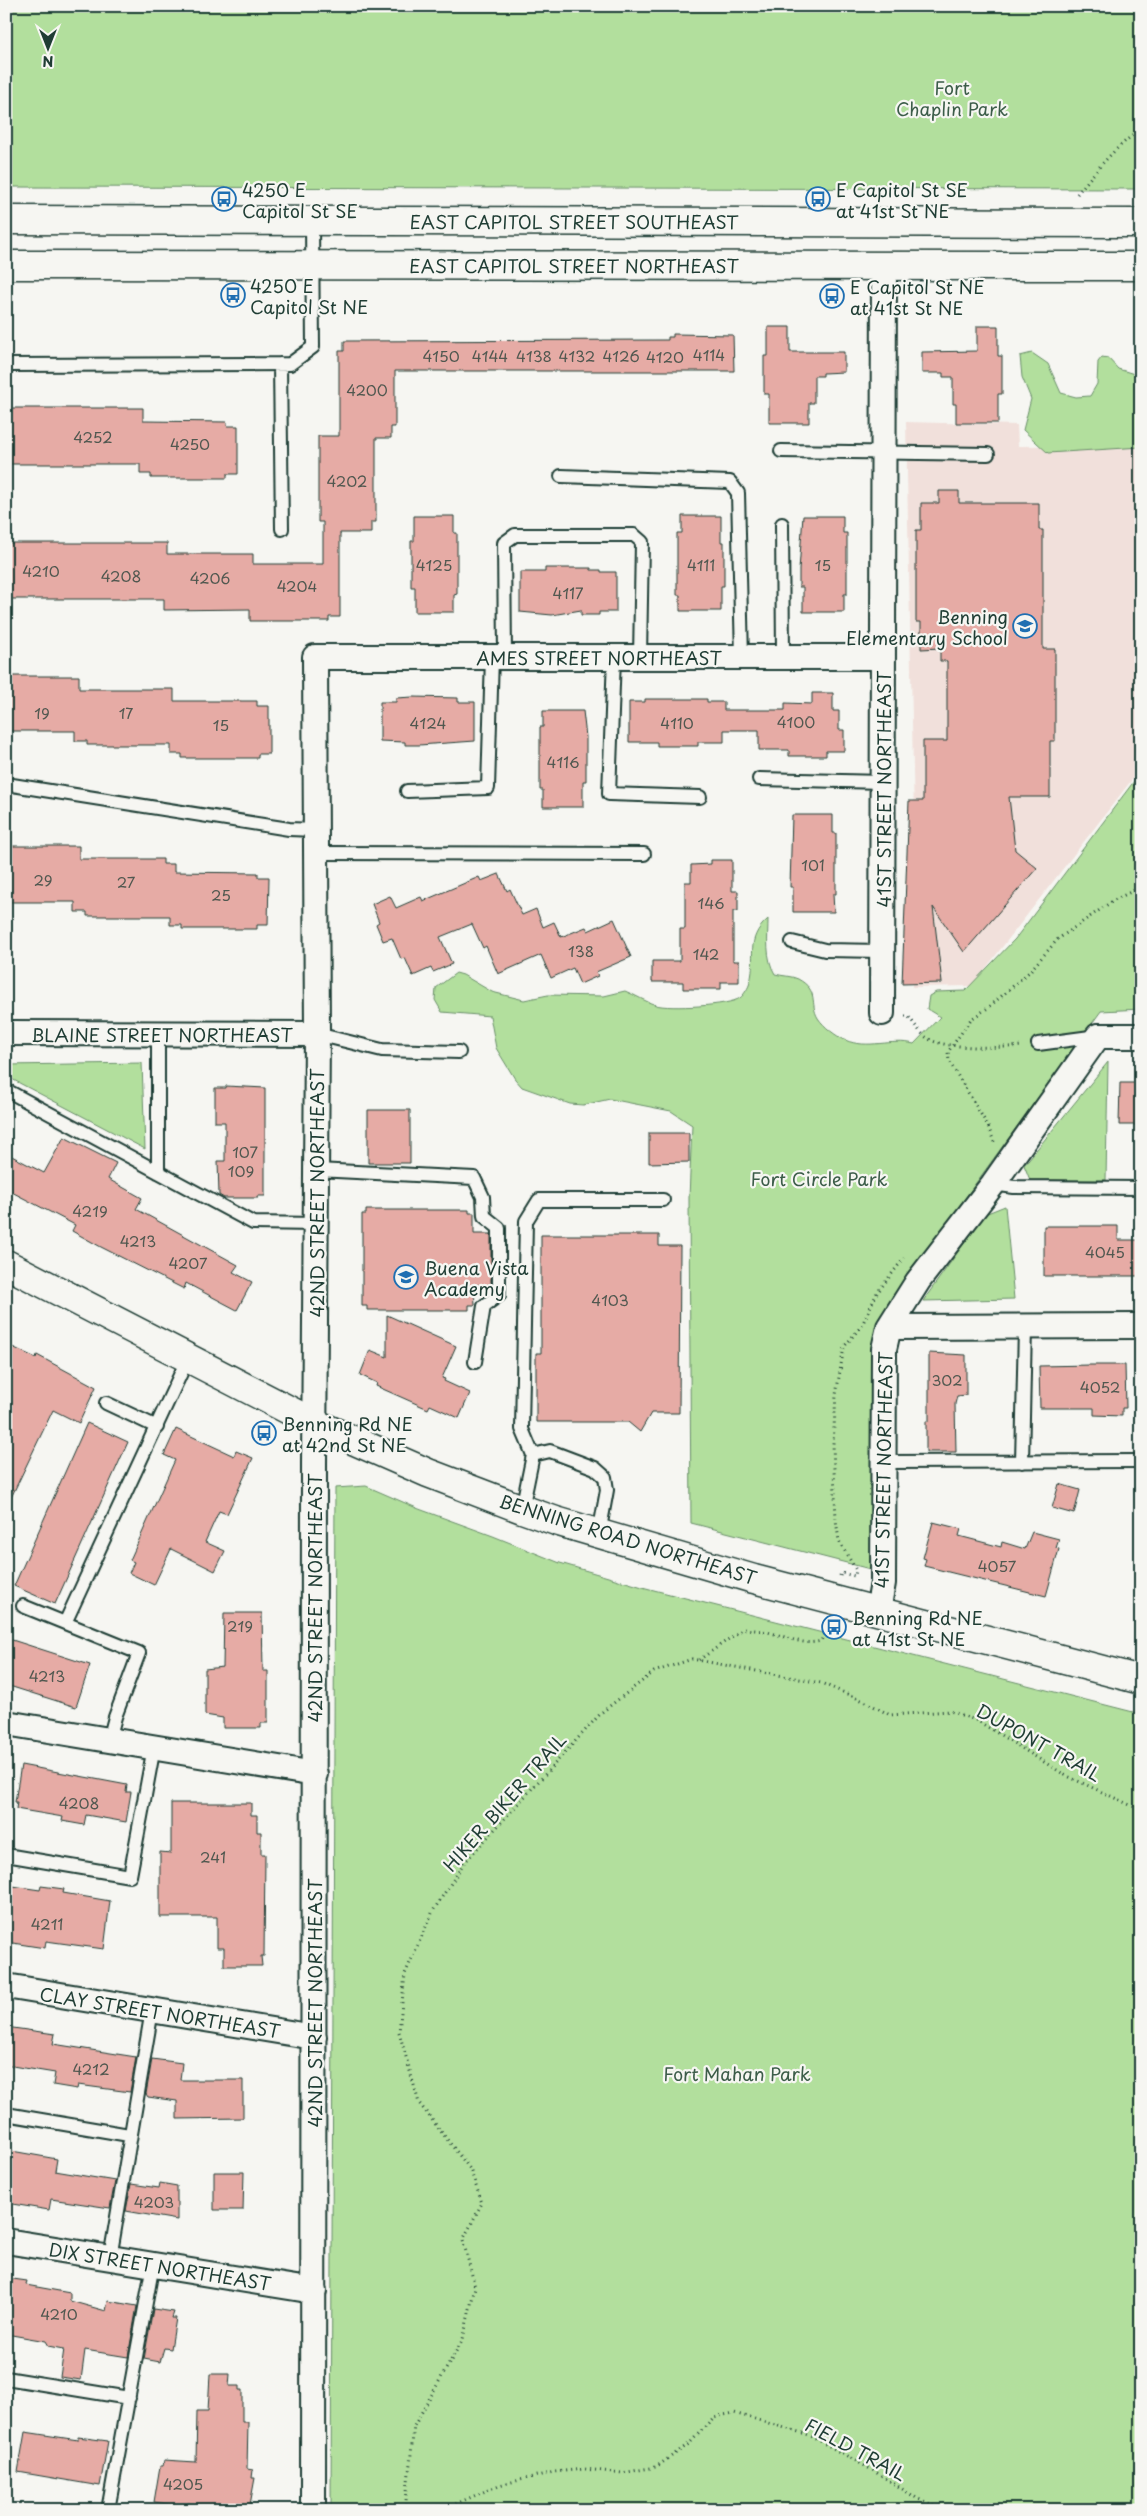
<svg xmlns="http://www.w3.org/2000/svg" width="1147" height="2516" viewBox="0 0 1147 2516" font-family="'Playpen Sans',sans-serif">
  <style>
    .built { fill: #f1e0db }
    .green { fill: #b2df9d; stroke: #688e68 }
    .building { fill: #e6aba5; stroke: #1f3d34 }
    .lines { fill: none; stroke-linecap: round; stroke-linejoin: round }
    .lane-casing { stroke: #1f3d34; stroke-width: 16 }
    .street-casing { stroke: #1f3d34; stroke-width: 28 }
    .primary-casing { stroke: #1f3d34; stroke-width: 31 }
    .path { stroke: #1f3d34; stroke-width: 3; stroke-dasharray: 1 4; stroke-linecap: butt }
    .lane { stroke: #f6f6f2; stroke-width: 12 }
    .street { stroke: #f6f6f2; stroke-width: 24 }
    .primary { stroke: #f6f6f2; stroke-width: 28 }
    .labels { text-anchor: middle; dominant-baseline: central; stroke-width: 4.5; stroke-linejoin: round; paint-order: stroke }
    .number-label { font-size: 15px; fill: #515850 }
    .park-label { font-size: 18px; fill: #3c5d49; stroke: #f6f6f2 }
    .poi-label { font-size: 18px; fill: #1f3d34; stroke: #f6f6f2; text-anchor: start }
    .street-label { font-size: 18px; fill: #1f3d34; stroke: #f6f6f2 }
  </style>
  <rect width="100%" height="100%" fill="#f6f6f2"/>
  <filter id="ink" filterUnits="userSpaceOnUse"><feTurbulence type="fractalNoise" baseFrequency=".02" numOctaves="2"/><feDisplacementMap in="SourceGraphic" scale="10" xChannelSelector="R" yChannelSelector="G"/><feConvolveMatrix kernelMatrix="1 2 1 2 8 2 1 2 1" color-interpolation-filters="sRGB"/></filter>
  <g filter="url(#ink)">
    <path class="built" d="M 906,422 L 1017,425 L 1018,446 L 1141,445 L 1141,768 L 972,986 L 912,987 L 914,820 Z"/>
    <path class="green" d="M 6,6 L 1141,6 L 1141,189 L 6,187 Z
      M 1032,353 L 1048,364 L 1061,393 L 1076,397 L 1090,396 L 1097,384 L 1098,362 L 1102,357 L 1108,358 L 1118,369 L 1141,376 L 1141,447 L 1048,453 L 1023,430 L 1031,399 L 1022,377 L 1020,356 Z
      M 1141,772 L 1141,1009 L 1101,1011 L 904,1282 L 876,1336 L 874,1570 L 691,1523 L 689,1198 L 692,1125 L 671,1111 L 610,1099 L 583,1105 L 570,1104 L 522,1087 L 515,1079 L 496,1048 L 490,1016 L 442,1012 L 435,1000 L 436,988 L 456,973 L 463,975 L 492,992 L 524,1000 L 548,995 L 604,996 L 625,991 C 635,995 646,1002 656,1005 C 669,1009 729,1006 740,998 C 744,995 749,987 750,982 C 757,957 744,940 768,919 C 768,937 765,958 775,974 C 782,976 792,976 798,979 C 820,991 809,1003 818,1018 C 824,1027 836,1036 845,1040 C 868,1050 892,1038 914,1044 L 940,1017 L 927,1009 L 929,996 L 936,992 L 965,991 L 1015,939 Z
      M 1108,1062 L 1106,1180 L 1030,1180 L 1024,1165 Z
      M 142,1063 L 145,1149 L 6,1076 L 6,1065 Z
      M 1005,1206 L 1014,1299 L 923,1301 L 985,1214 Z
      M 366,1486 L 419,1509 L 493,1536 L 560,1563 L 646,1588 L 1141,1714 L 1141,2510 L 331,2510 L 335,1488 Z"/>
    <path class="building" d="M 977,326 L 998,326 L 998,356 L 1002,356 L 1002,394 L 998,394 L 998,423 L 956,423 L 956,404 L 953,404 L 953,377 L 943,377 L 943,373 L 922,373 L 922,352 L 977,351 Z
      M 768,327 L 790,327 L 790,352 L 844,352 L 844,372 L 823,373 L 823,376 L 814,376 L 814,403 L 809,403 L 809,423 L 769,423 L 769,394 L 764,394 L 764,356 L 768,356 Z
      M 673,334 L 733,335 L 734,371 L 395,371 L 395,427 L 391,427 L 391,438 L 376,438 L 376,522 L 371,522 L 371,533 L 340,533 L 340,617 L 329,617 L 329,621 L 250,621 L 250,609 L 164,610 L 164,599 L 6,599 L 6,543 L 167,543 L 167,554 L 253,554 L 253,564 L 323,564 L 323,522 L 318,522 L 318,436 L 339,436 L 339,351 L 344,351 L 344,341 L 668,340 L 668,337 L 673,337 Z
      M 6,408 L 143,408 L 143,421 L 227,422 L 227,426 L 238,426 L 238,474 L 227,474 L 227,478 L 151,478 L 151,474 L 140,474 L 140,464 L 6,464 Z
      M 939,491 L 959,491 L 959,503 L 1039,503 L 1039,530 L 1043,530 L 1043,649 L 1055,649 L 1055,741 L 1050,741 L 1050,797 L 1009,797 L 1015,850 L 1037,868 L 964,952 L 933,907 L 942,983 L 902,984 L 909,801 L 923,801 L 923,741 L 947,741 L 947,661 L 940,661 L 940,648 L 921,649 L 921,622 L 916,622 L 916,530 L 921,530 L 921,503 L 939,503 Z
      M 414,516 L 454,516 L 454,533 L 457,533 L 457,594 L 454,595 L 454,612 L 415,612 L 415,587 L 411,587 L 411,541 L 414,541 Z
      M 682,516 L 721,516 L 721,542 L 724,542 L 724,586 L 721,586 L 721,611 L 680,611 L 680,595 L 677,595 L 677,533 L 682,533 Z
      M 803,516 L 843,516 L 843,533 L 847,533 L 847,594 L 844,594 L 844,612 L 803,612 L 803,587 L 799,587 L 799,570 Z
      M 545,568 L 591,568 L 591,570 L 601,570 L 601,572 L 616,572 L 616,612 L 599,612 L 599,615 L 581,615 L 581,610 L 552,615 L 520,612 L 520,572 L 545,572 Z
      M 6,676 L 79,676 L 79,689 L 174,689 L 174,701 L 257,701 L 257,706 L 269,706 L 269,754 L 258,754 L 258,758 L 182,758 L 182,754 L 171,754 L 171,745 L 87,745 L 87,741 L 75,741 L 75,731 L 6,731 Z
      M 812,693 L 833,693 L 833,711 L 839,711 L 839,730 L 844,730 L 844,751 L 826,751 L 826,756 L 789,756 L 789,750 L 759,750 L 759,730 L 724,730 L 724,742 L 698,742 L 698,746 L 657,746 L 657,742 L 629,742 L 629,702 L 645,702 L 645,699 L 707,699 L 707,702 L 724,702 L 724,710 L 785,710 L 785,703 L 812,704 Z
      M 413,697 L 458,698 L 458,702 L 475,702 L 475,741 L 419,745 L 405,745 L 405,742 L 380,741 L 380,702 L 396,702 L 396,698 Z
      M 543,711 L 583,711 L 586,737 L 586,781 L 583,781 L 583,807 L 543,807 L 543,790 L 540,790 L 540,727 L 543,727 Z
      M 792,815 L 833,815 L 833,833 L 836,833 L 836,894 L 833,894 L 834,912 L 793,912 L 793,887 L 790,887 Z
      M 6,846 L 79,846 L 79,859 L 163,859 L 163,864 L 174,864 L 174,872 L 258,873 L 258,877 L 269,877 L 268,925 L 257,925 L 257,929 L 182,929 L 182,925 L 170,925 L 170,916 L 87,916 L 87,912 L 75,912 L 75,902 L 6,902 Z
      M 711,860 L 732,860 L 732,891 L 738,891 L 738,911 L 733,911 L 733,961 L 739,961 L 739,982 L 721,982 L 721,989 L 683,989 L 683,982 L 652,982 L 652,961 L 680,961 L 680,929 L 685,929 L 685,882 L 691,882 L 691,865 L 711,864 Z
      M 499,874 L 507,891 L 510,889 L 522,915 L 536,909 L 543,927 L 554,922 L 561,937 L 586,927 L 588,931 L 614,919 L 631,957 L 596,972 L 598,976 L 580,984 L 573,968 L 551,978 L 541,955 L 498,974 L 486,946 L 483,948 L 472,924 L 440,937 L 452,964 L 433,972 L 431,968 L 413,976 L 405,958 L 401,959 L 392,938 L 383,941 L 376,924 L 379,922 L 372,904 L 390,896 L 396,908 L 421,897 L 423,901 L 479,877 L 481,881 Z
      M 1120,1083 L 1141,1083 L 1141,1125 L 1119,1125 Z
      M 226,1086 L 265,1088 L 265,1196 L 258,1196 L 258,1198 L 224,1198 L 219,1195 L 218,1161 L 225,1161 L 225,1122 L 215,1122 L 215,1088 L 226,1088 Z
      M 368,1110 L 410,1110 L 410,1163 L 368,1163 Z
      M 649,1133 L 689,1133 L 689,1162 L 649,1163 Z
      M 64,1137 L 116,1163 L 108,1179 L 142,1198 L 136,1209 L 238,1265 L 233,1272 L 252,1282 L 237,1310 L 186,1283 L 184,1289 L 101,1247 L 72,1231 L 75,1225 L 6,1189 L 6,1153 L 44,1173 Z
      M 366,1210 L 469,1210 L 469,1213 L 474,1213 L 474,1234 L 491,1234 L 491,1285 L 474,1285 L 475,1305 L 469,1305 L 469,1310 L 367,1310 L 367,1306 L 362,1306 L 362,1214 L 366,1214 Z
      M 1044,1226 L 1118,1226 L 1118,1240 L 1141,1240 L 1141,1276 L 1044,1276 Z
      M 541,1235 L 659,1235 L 659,1246 L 680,1246 L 679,1413 L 651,1413 L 640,1432 L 628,1422 L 536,1422 L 536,1353 L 541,1353 Z
      M 387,1315 L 456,1346 L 442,1378 L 445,1379 L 444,1381 L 470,1393 L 459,1418 L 430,1405 L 428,1409 L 376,1386 L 377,1383 L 360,1375 L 370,1350 L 387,1357 Z
      M 6,1344 L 36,1358 L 37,1355 L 96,1387 L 79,1423 L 53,1410 L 6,1508 Z
      M 929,1353 L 966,1355 L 966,1395 L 957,1396 L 955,1404 L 956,1452 L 926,1452 L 926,1421 L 929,1421 Z
      M 1091,1365 L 1125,1365 L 1126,1408 L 1122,1408 L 1122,1416 L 1094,1415 L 1094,1408 L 1040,1408 L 1039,1366 Z
      M 87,1423 L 128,1442 L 55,1604 L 14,1586 Z
      M 176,1429 L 234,1456 L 236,1451 L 253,1458 L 227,1514 L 219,1511 L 205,1542 L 225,1551 L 215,1571 L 171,1549 L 154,1585 L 129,1573 L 134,1562 L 130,1560 L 175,1460 L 164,1455 Z
      M 1059,1484 L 1080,1490 L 1074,1514 L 1052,1508 Z
      M 933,1522 L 961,1529 L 959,1536 L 1001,1547 L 1002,1542 L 1025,1549 L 1032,1532 L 1059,1539 L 1056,1548 L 1059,1549 L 1046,1596 L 924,1566 L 926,1559 L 923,1558 Z
      M 224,1613 L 262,1613 L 263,1671 L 268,1671 L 268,1723 L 261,1723 L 261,1728 L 223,1728 L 223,1718 L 205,1715 L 205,1669 L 223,1667 Z
      M 6,1638 L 90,1665 L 76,1707 L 6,1685 Z
      M 21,1765 L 127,1785 L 126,1792 L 131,1792 L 126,1822 L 86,1815 L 84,1825 L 62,1821 L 63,1817 L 16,1809 L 17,1802 L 15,1802 Z
      M 171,1803 L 251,1803 L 251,1815 L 257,1815 L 257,1832 L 261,1832 L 261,1854 L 265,1854 L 264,1956 L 261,1956 L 262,1966 L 224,1966 L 224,1948 L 217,1948 L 217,1917 L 160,1917 L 160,1852 L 171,1853 Z
      M 6,1885 L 40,1890 L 41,1886 L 64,1889 L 63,1893 L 110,1901 L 104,1949 L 46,1941 L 45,1948 L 6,1942 Z
      M 6,2027 L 55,2034 L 53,2044 L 136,2057 L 130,2092 L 78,2085 L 77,2089 L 53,2085 L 55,2073 L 6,2065 Z
      M 152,2059 L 182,2063 L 180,2080 L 243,2080 L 243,2118 L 177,2119 L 177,2101 L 148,2097 L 146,2094 Z
      M 6,2150 L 57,2159 L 55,2171 L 115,2181 L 110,2208 L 51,2199 L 49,2210 L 6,2203 Z
      M 214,2172 L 244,2172 L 243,2210 L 214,2210 Z
      M 160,2183 L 177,2186 L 177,2220 L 126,2211 L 131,2184 L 159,2188 Z
      M 6,2278 L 27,2281 L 26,2285 L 70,2293 L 70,2301 L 106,2311 L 108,2301 L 137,2306 L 128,2357 L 85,2350 L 81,2380 L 60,2377 L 64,2349 L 49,2346 L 46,2341 L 6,2334 Z
      M 153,2309 L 174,2312 L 172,2318 L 176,2318 L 171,2349 L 164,2348 L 160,2362 L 144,2359 Z
      M 210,2374 L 230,2374 L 229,2386 L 239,2386 L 239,2390 L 242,2390 L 242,2422 L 248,2422 L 247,2469 L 253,2470 L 252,2478 L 255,2478 L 249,2510 L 231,2510 L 188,2503 L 187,2507 L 154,2502 L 160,2466 L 163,2466 L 164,2460 L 196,2462 L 197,2411 L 208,2411 Z
      M 25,2432 L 78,2440 L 78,2437 L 108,2441 L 100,2486 L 18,2472 Z"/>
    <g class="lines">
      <g class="lane-casing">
        <path id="lane" d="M 280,364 L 282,529
          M 6,365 L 290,364 L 313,347 L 312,221
          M 781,451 L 988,454
          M 561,476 L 730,482 L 738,493 L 742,657
          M 782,524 L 783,657
          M 505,657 L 504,543 L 515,535 L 634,535 L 642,542 L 640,657
          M 614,657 L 609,794 L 700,797
          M 759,779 L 883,782
          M 6,784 L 289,829 L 315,830
          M 407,791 L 488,788 L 492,657
          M 316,853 L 644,854
          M 792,942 L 825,950 L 882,951
          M 158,1034 L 158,1172
          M 317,1034 L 382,1050 L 459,1052
          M 1038,1044 L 1098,1036
          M 6,1090 L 253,1223 L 316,1224
          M 317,1170 L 474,1178 L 483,1197 L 484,1216 L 499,1228 L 499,1295 L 484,1306 L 475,1362
          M 993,1184 L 1014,1187 L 1141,1188
          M 106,1403 L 157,1427
          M 533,1455 L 550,1451 L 595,1468 L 605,1477 L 607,1490 L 599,1534
          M 885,1462 L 1141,1461
          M 1022,1462 L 1025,1327
          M 522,1509 L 533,1455 L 522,1429 L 526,1221 L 539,1200 L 663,1200
          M 23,1606 L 139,1653 L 115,1717 L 109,1740
          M 65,1623 L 188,1358
          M 6,1855 L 130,1876 L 154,1747
          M 6,2114 L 129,2135
          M 110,2258 L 152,2010
          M 6,2378 L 129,2398
          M 108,2510 L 153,2264"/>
      </g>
      <g class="street-casing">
        <path id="street" d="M 882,1013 L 884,265
          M 6,1033 L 317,1034
          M 889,1327 L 1141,1326
          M 878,1611 L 883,1583 L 884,1349 L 889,1327 L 918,1281 L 993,1184 L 1098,1036 L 1141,1036
          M 6,1723 L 315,1774
          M 6,1986 L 314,2037
          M 6,2241 L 314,2291
          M 313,2510 L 314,1463 L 317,1034 L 315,657 L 883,657"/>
      </g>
      <g class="primary-casing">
        <path id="primary" d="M 6,220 L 1141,223
          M 6,265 L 1141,266
          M 6,1264 L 314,1423 L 428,1473 L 522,1509 L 556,1521 L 754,1579 L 1141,1680"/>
      </g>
      <path class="path" d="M 1077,194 C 1096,171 1115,146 1141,130
        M 905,1016 L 908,1016 C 914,1023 921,1035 929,1039 C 944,1049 1003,1048 1022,1046
        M 994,1142 L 988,1126 L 949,1061 L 948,1052 L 971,1019 L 988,1008 L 1029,972 L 1058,939 L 1114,900 L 1141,887
        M 840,1576 L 841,1573 L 855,1576 L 856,1570 L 839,1541 L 836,1520 L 833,1444 L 836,1395 L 844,1347 L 862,1325 L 877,1293 L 904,1258
        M 699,1660 L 743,1629 C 753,1630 762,1630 771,1633 C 789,1637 802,1646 821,1641 L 826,1629
        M 405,2510 L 414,2426 L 463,2339 L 475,2287 L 463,2240 L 482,2203 L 470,2169 L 419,2103 L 399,2032 L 405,1974 L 433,1911 L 464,1863 L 602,1712 L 654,1672 L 692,1659 L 821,1683 L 866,1702 L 890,1715 L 950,1711 L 978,1721 L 1065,1775 L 1141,1810
        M 442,2510 L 499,2485 L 554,2472 L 585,2469 L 622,2473 L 656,2467 L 689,2444 L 714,2417 L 734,2413 L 809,2435 L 874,2471 L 918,2499 L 949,2510"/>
      <use href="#lane" class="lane"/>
      <use href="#street" class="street"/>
      <use href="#primary" class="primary"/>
    </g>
  </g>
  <defs>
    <g id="bus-ring" transform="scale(1.25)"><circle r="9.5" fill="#f6f6f2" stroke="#1f6fb2" stroke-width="1.5"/><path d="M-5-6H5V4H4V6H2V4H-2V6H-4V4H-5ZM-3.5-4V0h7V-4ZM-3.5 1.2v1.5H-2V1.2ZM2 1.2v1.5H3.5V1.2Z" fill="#1f6fb2"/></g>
    <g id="school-ring" transform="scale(1.25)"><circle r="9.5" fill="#f6f6f2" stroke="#1f6fb2" stroke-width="1.5"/><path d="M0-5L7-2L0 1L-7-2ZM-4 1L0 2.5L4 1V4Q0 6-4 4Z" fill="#1f6fb2"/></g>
  </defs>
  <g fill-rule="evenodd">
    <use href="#bus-ring" x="224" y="199"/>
    <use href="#bus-ring" x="818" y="199"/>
    <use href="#bus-ring" x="233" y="295"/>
    <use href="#bus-ring" x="832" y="296"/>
    <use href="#school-ring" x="1025" y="626"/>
    <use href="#school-ring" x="406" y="1277"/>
    <use href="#bus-ring" x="264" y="1433"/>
    <use href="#bus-ring" x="834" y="1627"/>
  </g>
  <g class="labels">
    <g class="number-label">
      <text x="709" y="354">4114</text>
      <text x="441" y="355">4150</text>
      <text x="490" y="355">4144</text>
      <text x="534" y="355">4138</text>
      <text x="577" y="355">4132</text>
      <text x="621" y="355">4126</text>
      <text x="665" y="356">4120</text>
      <text x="367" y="389">4200</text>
      <text x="93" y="436">4252</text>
      <text x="190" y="443">4250</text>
      <text x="347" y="480">4202</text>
      <text x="434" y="564">4125</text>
      <text x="701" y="564">4111</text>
      <text x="823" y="564">15</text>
      <text x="41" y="570">4210</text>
      <text x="121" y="575">4208</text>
      <text x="210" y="577">4206</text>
      <text x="297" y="585">4204</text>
      <text x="568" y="592">4117</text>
      <text x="42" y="712">19</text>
      <text x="126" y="712">17</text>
      <text x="796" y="721">4100</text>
      <text x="428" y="722">4124</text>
      <text x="677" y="722">4110</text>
      <text x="221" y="724">15</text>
      <text x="563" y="761">4116</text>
      <text x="813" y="864">101</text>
      <text x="43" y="879">29</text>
      <text x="126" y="881">27</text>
      <text x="221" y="894">25</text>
      <text x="711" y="902">146</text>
      <text x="581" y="950">138</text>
      <text x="706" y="953">142</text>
      <text x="245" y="1151">107</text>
      <text x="241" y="1170">109</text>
      <text x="90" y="1210">4219</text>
      <text x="138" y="1240">4213</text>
      <text x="1105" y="1251">4045</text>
      <text x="188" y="1262">4207</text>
      <text x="610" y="1299">4103</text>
      <text x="947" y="1379">302</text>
      <text x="1100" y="1386">4052</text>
      <text x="997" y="1565">4057</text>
      <text x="240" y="1625">219</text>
      <text x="47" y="1675">4213</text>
      <text x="79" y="1802">4208</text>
      <text x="213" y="1856">241</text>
      <text x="47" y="1923">4211</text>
      <text x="91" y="2068">4212</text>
      <text x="154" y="2201">4203</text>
      <text x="59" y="2313">4210</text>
      <text x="183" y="2483">4205</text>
    </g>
    <g class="park-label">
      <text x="952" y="87">Fort<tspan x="952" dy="21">Chaplin Park</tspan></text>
      <text x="819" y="1178">Fort Circle Park</text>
      <text x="737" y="2073">Fort Mahan Park</text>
    </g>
    <g class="poi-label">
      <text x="242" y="189">4250 E<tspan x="242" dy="21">Capitol St SE</tspan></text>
      <text x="836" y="189">E Capitol St SE<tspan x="836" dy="21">at 41st St NE</tspan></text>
      <text x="250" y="285">4250 E<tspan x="250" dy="21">Capitol St NE</tspan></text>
      <text x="850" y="286">E Capitol St NE<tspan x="850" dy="21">at 41st St NE</tspan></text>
      <text x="1008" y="616" text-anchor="end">Benning<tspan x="1008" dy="21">Elementary School</tspan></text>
      <text x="424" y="1267">Buena Vista<tspan x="424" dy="21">Academy</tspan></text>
      <text x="282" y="1423">Benning Rd NE<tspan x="282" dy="21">at 42nd St NE</tspan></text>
      <text x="852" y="1617">Benning Rd NE<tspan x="852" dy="21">at 41st St NE</tspan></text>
    </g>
    <g class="street-label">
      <text x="574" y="221">EAST CAPITOL STREET SOUTHEAST</text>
      <text x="574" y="265">EAST CAPITOL STREET NORTHEAST</text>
      <text x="599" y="657">AMES STREET NORTHEAST</text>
      <text transform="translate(883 789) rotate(-90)">41ST STREET NORTHEAST</text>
      <text x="162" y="1034">BLAINE STREET NORTHEAST</text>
      <text transform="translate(316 1193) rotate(-90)">42ND STREET NORTHEAST</text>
      <text transform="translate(883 1470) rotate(-89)">41ST STREET NORTHEAST</text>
      <text transform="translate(628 1539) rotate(17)">BENNING ROAD NORTHEAST</text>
      <text transform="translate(314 1598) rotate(-90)">42ND STREET NORTHEAST</text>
      <text transform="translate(1039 1742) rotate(29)">DUPONT TRAIL</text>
      <text transform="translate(504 1802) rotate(-49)">HIKER BIKER TRAIL</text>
      <text transform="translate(314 2003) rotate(-90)">42ND STREET NORTHEAST</text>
      <text transform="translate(160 2012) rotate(9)">CLAY STREET NORTHEAST</text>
      <text transform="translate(160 2266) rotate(9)">DIX STREET NORTHEAST</text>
      <text transform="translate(856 2449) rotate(28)">FIELD TRAIL</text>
    </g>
  </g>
  <rect width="1147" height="2516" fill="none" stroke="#f6f6f2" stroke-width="25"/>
  <rect x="12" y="12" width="1122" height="2491" fill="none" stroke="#1f3d34" stroke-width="2" filter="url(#ink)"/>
  <g transform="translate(48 48) rotate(180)" stroke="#f6f6f2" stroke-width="4" paint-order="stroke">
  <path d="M0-4L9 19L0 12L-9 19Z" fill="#1f3d34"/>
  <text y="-8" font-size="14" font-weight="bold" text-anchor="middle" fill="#1f3d34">N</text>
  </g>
</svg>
